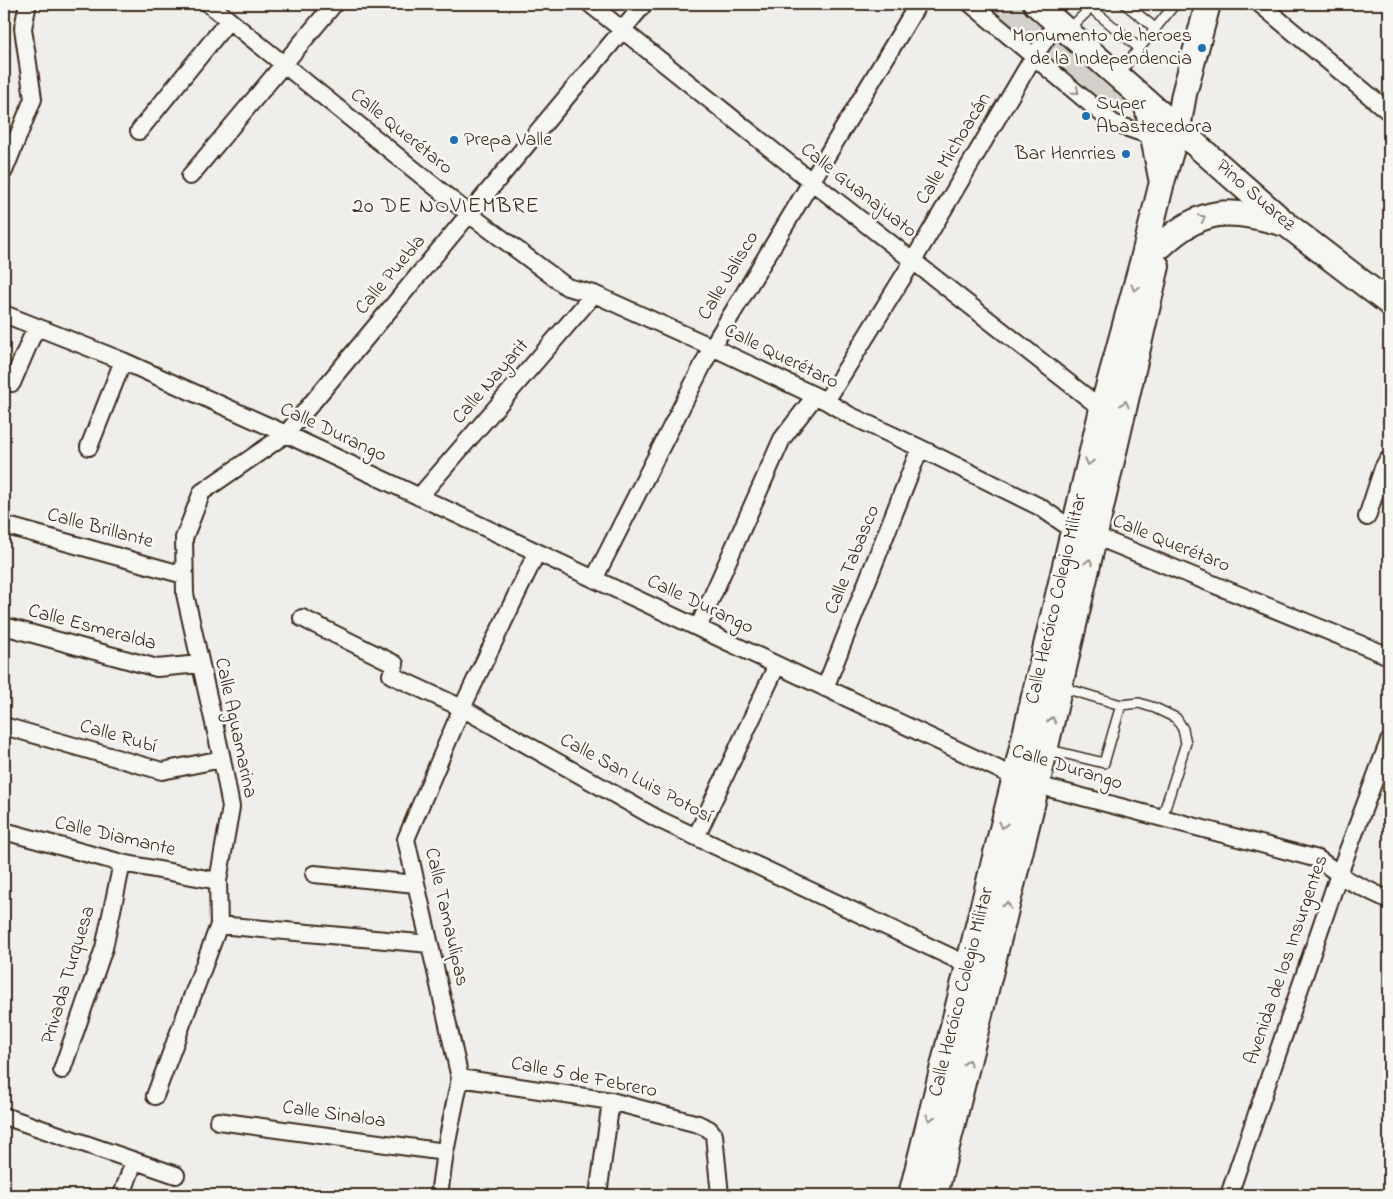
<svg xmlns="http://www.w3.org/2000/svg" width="1393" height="1199" viewBox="0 0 1393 1199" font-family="'Indie Flower',sans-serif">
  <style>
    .green { fill: #d4d1cc; stroke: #887e75 }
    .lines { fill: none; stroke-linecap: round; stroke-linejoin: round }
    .lane-casing { stroke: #3b2a1e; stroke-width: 12 }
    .street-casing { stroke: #3b2a1e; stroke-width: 20 }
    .secondary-casing { stroke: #3b2a1e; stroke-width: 28 }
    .lane { stroke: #f6f6f2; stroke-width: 9 }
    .street { stroke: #f6f6f2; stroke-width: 16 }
    .secondary { stroke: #f6f6f2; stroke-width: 24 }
    .oneway { stroke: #989088 }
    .poi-dot { fill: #1f6fb2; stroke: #f6f6f2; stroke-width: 2 }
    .labels { text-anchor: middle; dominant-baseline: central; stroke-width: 5; stroke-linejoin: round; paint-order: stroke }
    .poi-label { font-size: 20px; fill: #3b2a1e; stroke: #f6f6f2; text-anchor: end }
    .street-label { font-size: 20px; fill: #3b2a1e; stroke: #f6f6f2 }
    .quarter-label { font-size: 22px; letter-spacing: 1px; fill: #3b2a1e; stroke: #f6f6f2 }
  </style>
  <rect width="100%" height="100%" fill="#efeeea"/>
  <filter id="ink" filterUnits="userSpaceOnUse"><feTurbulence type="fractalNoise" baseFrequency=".02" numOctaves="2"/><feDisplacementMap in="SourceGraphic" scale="10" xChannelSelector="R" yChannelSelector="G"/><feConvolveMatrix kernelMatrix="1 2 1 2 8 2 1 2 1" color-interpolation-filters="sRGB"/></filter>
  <g filter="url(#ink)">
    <path class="green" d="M 971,4 L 1035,4 L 1139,95 L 1113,123 Z"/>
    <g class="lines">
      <g class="lane-casing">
        <path id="lane" d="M 1125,4 L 1155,28
          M 1091,8 L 1139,48
          M 1067,31 L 1095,4
          M 1117,76 L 1175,4
          M 1121,705 L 1139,703 L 1155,708 L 1176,718 L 1183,729 L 1186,743 L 1162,818
          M 1046,749 L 1104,763 L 1121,705 L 1061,687"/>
      </g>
      <g class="street-casing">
        <path id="street" d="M 209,4 L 469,214 L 567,287 L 594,294 L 712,347 L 826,401 L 849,415 L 920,448 L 1040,507 L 1073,530 L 1095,536 L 1389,656
          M 590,4 L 811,181 L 1102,409
          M 971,4 L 1113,123 L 1154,137
          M 1260,4 L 1389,112
          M 139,131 L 229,20
          M 4,171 L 33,99 L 23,28 L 27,8
          M 190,176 L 334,4
          M 4,314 L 123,361 L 286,434 L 1015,777 L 1037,785 L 1318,859 L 1349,881 L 1389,900
          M 12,383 L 36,327
          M 826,401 L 913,261 L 1034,56 L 1057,23
          M 89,447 L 123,361
          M 419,497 L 594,294
          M 1367,517 L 1383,468 L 1387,461 L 1389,461
          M 4,525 L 184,575
          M 594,579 L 712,347 L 918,4
          M 302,618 L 395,664 L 391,675 L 462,708 L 658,819 L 968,965
          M 4,626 L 157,668 L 200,664
          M 698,628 L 782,439 L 815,396
          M 825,688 L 920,448
          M 4,726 L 162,771 L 222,759
          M 4,831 L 122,863 L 218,881
          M 696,837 L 777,665
          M 314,874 L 416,884
          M 219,925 L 430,944
          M 62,1070 L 104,948 L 122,863
          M 460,1078 L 611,1101 L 698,1124 L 709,1129 L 714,1135 L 720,1195
          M 155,1096 L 219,925 L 218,881 L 231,807 L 222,759 L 185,594 L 184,538 L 202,492 L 286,434 L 644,4
          M 4,1116 L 176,1175
          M 218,1121 L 445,1152
          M 122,1195 L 134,1161
          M 439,1195 L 445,1152 L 460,1078 L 406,839 L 462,708 L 537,552
          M 598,1195 L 611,1101
          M 1229,1195 L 1339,874 L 1389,741"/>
      </g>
      <g class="secondary-casing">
        <path id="secondary" d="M 1036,4 L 1286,224 L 1389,303
          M 1146,101 L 1161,178
          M 1162,245 C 1202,207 1230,208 1281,223
          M 911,1195 L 1015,777 L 1102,409 L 1142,263 L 1162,182 L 1178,128 L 1184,94 L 1208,4
          M 935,1195 L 1037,785 L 1157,266"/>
      </g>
      <use href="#lane" class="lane"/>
      <use href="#street" class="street"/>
      <use href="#secondary" class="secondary"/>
    </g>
    <defs><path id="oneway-chevron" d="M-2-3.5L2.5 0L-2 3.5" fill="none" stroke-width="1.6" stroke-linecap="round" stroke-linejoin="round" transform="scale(1.25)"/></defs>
    <g class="oneway">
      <use href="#oneway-chevron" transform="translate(1076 91) rotate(40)"/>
      <use href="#oneway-chevron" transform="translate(1202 218) rotate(-27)"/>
      <use href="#oneway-chevron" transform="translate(1135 288) rotate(105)"/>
      <use href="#oneway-chevron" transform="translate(1125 404) rotate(-77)"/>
      <use href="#oneway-chevron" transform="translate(1089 462) rotate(104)"/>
      <use href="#oneway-chevron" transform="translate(1089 562) rotate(-77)"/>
      <use href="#oneway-chevron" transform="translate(1052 720) rotate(-77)"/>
      <use href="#oneway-chevron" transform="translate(1003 825) rotate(104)"/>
      <use href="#oneway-chevron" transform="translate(1007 905) rotate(-76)"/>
      <use href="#oneway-chevron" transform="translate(968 1063) rotate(-76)"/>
      <use href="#oneway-chevron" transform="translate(930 1118) rotate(104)"/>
    </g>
  </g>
  <g class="poi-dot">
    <circle cx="1202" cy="48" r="5"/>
    <circle cx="1086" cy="116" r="5"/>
    <circle cx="454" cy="140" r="5"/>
    <circle cx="1126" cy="154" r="5"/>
  </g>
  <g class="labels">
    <g class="poi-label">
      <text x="1192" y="36">Monumento de heroes<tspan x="1192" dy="23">de la Independencia</tspan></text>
      <text x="1096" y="104" text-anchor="start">Super<tspan x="1096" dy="23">Abastecedora</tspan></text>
      <text x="464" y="140" text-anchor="start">Prepa Valle</text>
      <text x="1116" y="154">Bar Henrries</text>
    </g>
    <g class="street-label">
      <text transform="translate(401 132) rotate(39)">Calle Querétaro</text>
      <text transform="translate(954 149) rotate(-59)">Calle Michoacán</text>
      <text transform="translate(858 191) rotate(38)">Calle Guanajuato</text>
      <text transform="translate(1255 196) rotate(41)">Pino Suarez</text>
      <text transform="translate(391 275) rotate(-50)">Calle Puebla</text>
      <text transform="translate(729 276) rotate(-59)">Calle Jalisco</text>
      <text transform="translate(781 357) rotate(26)">Calle Querétaro</text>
      <text transform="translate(491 382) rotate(-49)">Calle Nayarit</text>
      <text transform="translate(333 433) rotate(25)">Calle Durango</text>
      <text transform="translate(100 529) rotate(15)">Calle Brillante</text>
      <text transform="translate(1171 544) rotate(22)">Calle Querétaro</text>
      <text transform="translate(853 560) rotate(-68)">Calle Tabasco</text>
      <text transform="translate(1057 599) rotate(-77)">Calle Heróico Colegio Militar</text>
      <text transform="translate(700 605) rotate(25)">Calle Durango</text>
      <text transform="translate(92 628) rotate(15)">Calle Esmeralda</text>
      <text transform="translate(235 728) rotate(78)">Calle Aguamarina</text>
      <text transform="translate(118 737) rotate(16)">Calle Rubí</text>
      <text transform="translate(1067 768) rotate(17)">Calle Durango</text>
      <text transform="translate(636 779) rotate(28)">Calle San Luis Potosí</text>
      <text transform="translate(115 837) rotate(13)">Calle Diamante</text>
      <text transform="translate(446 917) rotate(77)">Calle Tamaulipas</text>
      <text transform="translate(1287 960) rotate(-71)">Avenida de los Insurgentes</text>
      <text transform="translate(69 975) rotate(-73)">Privada Turquesa</text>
      <text transform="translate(962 992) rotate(-76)">Calle Heróico Colegio Militar</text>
      <text transform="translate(584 1078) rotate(11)">Calle 5 de Febrero</text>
      <text transform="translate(334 1115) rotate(8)">Calle Sinaloa</text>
    </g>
    <g class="quarter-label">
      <text x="446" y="207">20 DE NOVIEMBRE</text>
    </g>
  </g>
  <rect width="1393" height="1199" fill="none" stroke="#f6f6f2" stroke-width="20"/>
  <rect x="10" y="10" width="1373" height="1179" fill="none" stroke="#3b2a1e" stroke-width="2" filter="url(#ink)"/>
</svg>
